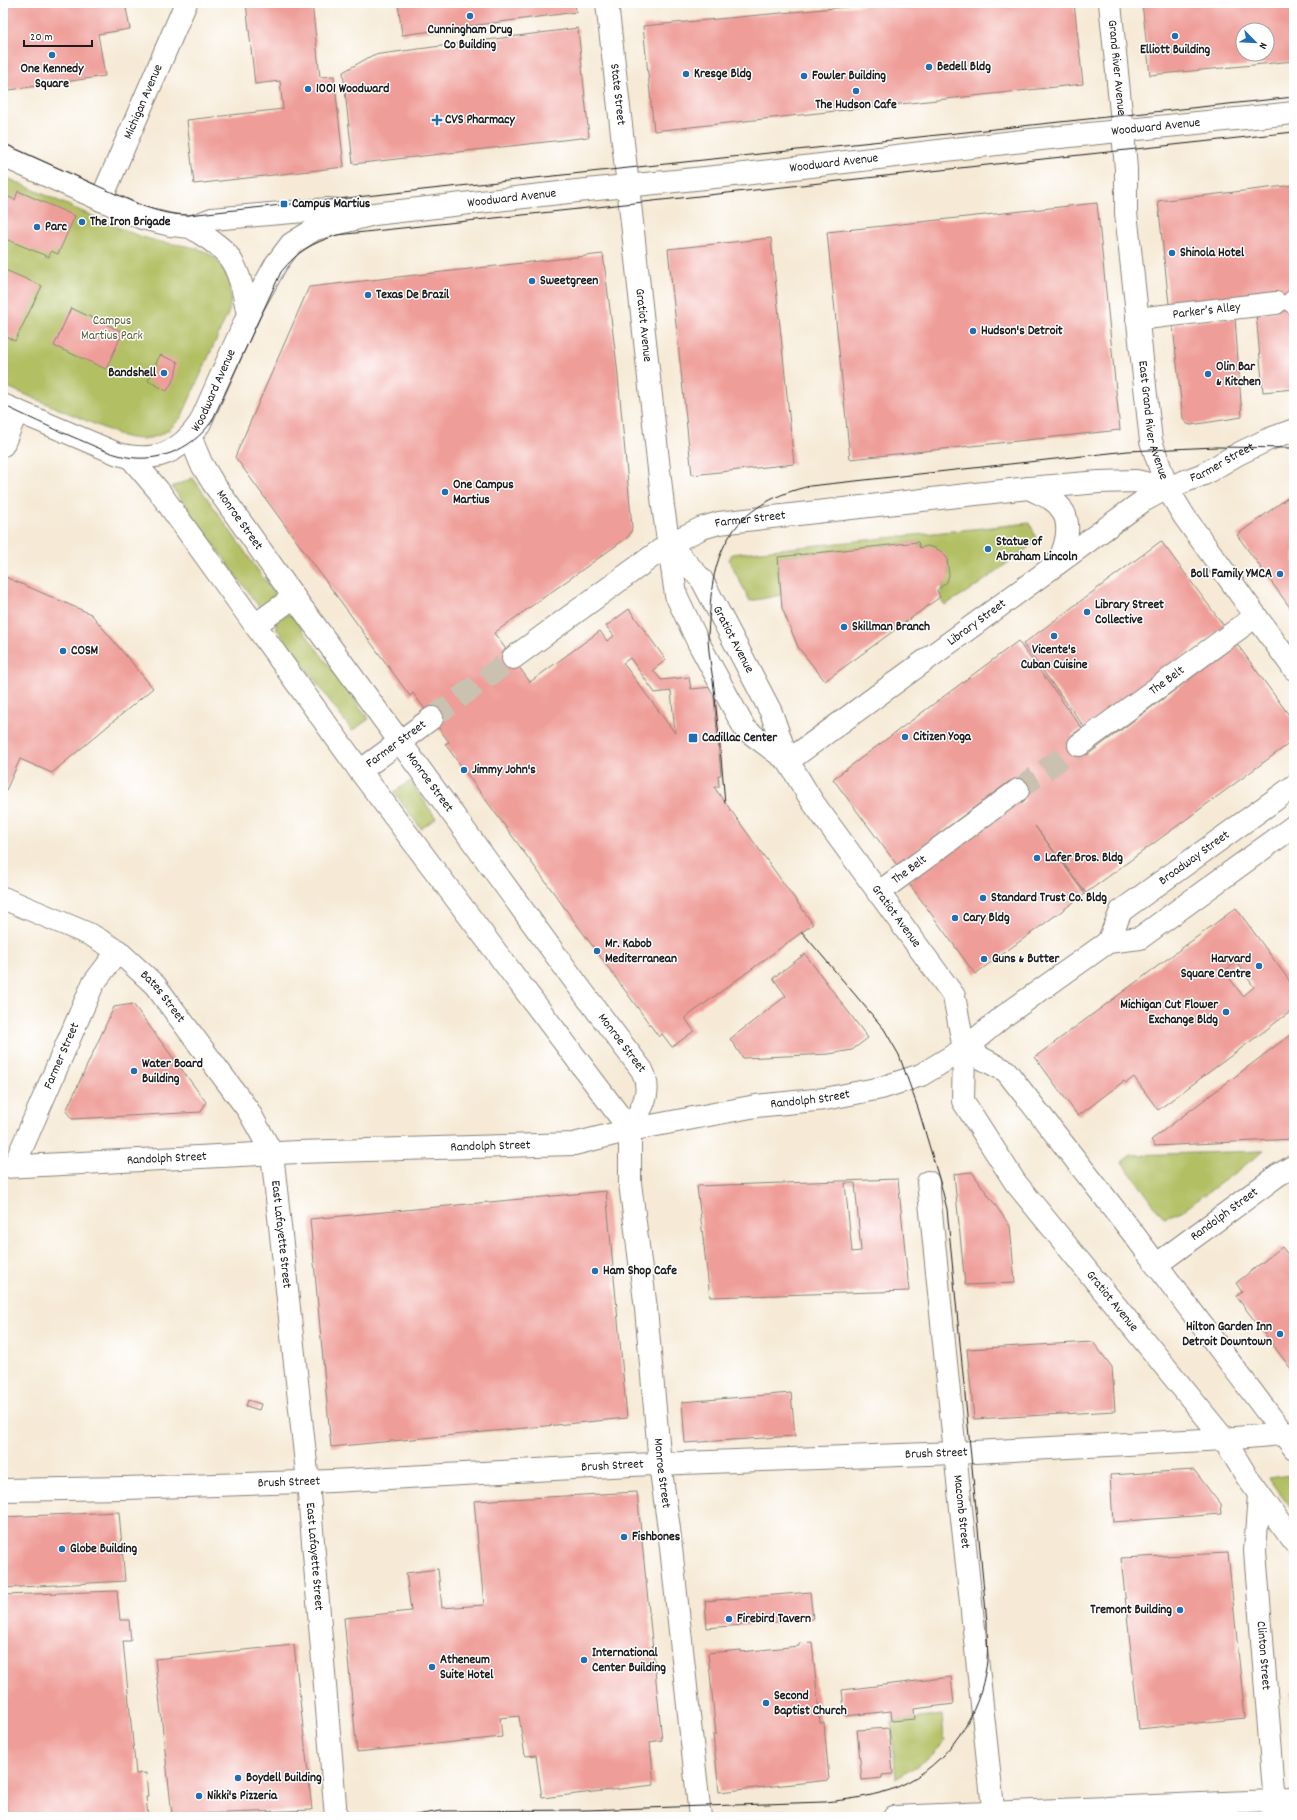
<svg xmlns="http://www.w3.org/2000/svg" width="1297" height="1820" viewBox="0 0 1297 1820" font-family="Dekko,sans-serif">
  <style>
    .green { fill: #b2c063; stroke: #676e40 }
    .building { fill: #ef9d98; fill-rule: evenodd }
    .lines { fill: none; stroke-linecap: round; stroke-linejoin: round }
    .street-tunnel { stroke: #cac1b1; stroke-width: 22; stroke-dasharray: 22 11; stroke-linecap: butt }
    .street-casing { stroke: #898379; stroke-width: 24 }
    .secondary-casing { stroke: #898379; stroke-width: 24 }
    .primary-casing { stroke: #898379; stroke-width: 24 }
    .street { stroke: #fff; stroke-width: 22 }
    .secondary { stroke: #fff; stroke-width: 22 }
    .primary { stroke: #fff; stroke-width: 22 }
    .tram { stroke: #1c1c1c; stroke-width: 1 }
    .poi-dot { fill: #1f6fb2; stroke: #fff; stroke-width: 1.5 }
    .labels { text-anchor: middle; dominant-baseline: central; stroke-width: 3; stroke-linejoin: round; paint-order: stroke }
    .poi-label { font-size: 13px; font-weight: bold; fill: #1c1c1c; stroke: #fff; text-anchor: start }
    .street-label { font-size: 13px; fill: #1c1c1c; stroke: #fff }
    .park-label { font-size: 13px; fill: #585e38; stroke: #fff }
  </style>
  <rect width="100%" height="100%" fill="#fff"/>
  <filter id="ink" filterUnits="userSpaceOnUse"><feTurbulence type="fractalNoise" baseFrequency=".025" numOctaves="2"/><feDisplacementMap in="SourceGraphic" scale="8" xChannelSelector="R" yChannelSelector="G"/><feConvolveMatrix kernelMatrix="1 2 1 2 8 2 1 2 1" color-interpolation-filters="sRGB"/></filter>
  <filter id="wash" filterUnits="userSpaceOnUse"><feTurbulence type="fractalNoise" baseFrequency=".012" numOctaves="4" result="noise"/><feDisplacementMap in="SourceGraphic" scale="16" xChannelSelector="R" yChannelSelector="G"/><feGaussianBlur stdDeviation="0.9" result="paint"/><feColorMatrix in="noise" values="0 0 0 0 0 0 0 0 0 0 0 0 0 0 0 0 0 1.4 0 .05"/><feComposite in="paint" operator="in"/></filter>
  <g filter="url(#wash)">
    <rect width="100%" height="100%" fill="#f6ead6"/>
    <path class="green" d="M 3,176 C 33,189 62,203 92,216 C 113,225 135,236 157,241 C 177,246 198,244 215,258 C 230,272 233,292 229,311 L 182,416 C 166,437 147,443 122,436 L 3,385 Z
      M 193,478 L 276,596 L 262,608 L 259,607 L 172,487 Z
      M 1030,523 L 1037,541 L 978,585 L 945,605 L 941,600 L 942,587 L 949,575 L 947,558 L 920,548 L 918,542 L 778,557 L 781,595 L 750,601 L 729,560 L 732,554 Z
      M 288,614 L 292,616 L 369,719 L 352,731 L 277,629 L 276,621 Z
      M 410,781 L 436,818 L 421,829 L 394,792 Z
      M 1264,1151 L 1184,1210 L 1164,1218 L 1122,1162 L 1131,1155 Z
      M 1291,1475 L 1294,1479 L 1294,1512 L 1269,1478 Z
      M 942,1715 L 944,1737 L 946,1741 L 929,1758 L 896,1779 L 891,1722 Z"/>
    <g id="blocks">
      <path class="building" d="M 3,3 L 125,3 L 130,29 L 98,34 L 105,76 L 3,91 Z
        M 246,3 L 312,3 L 320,77 L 334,76 L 344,167 L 194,184 L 187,120 L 283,109 L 280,81 L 255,84 Z
        M 398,3 L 575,3 L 576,12 L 402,35 Z
        M 641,3 L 665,3 L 665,4 L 641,7 Z
        M 888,3 L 1074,3 L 1083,84 L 654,131 L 643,26 Z
        M 1142,3 L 1294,3 L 1294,61 L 1150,75 ZM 1243,30 L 1267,30 L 1267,54 L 1243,54 Z
        M 578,28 L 589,137 L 353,164 L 343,72 L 373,55 Z
        M 1294,185 L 1294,289 L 1291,290 L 1294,310 L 1294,389 L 1263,392 L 1256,313 L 1277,311 L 1274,292 L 1169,304 L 1158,201 Z
        M 18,191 L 75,216 L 58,254 L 51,251 L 49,257 L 3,238 L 3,205 L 7,196 L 15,200 Z
        M 1097,203 L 1120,430 L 850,459 L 827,232 Z
        M 771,238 L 794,464 L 692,475 L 668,249 Z
        M 603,254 L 617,366 L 632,527 L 631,532 L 628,537 L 494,633 L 530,682 L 600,631 L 607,641 L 614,636 L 606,626 L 629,609 L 666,660 L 653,670 L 661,680 L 689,677 L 691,689 L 713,687 L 721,775 L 718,775 L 719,787 L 714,787 L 813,924 L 685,1018 L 694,1031 L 672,1047 L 662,1034 L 659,1037 L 445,744 L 449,742 L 413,693 L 410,696 L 235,457 L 309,287 ZM 630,658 L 655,693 L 671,691 L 675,733 L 623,663 Z
        M 3,269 L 42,286 L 15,341 L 3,335 Z
        M 71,308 L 123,332 L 106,369 L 54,346 Z
        M 1235,318 L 1242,417 L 1191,425 L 1187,424 L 1183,419 L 1173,327 L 1175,324 Z
        M 160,355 L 178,362 L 175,377 L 167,391 L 148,381 Z
        M 1294,493 L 1294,613 L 1237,535 Z
        M 1161,541 L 1224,626 L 1085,728 L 1023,644 Z
        M 918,542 L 920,548 L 927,546 L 935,548 L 942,552 L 947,558 L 949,575 L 947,582 L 937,590 L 940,597 L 825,681 L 798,647 L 782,608 L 778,557 Z
        M 3,576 L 91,614 L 153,688 L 52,773 L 20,759 L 3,797 Z
        M 1018,641 L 1082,728 L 1072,735 L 1087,755 L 1237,644 L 1294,722 L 1294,740 L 1086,893 L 1035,826 L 1085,894 L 975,974 L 908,882 L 1018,801 L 1020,804 L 1025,800 L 1010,781 L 897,865 L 833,779 Z
        M 1236,908 L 1294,987 L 1294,1009 L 1158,1110 L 1134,1077 L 1126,1083 L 1124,1081 L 1078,1116 L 1035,1057 ZM 1236,962 L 1254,987 L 1243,996 L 1224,971 Z
        M 805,954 L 868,1038 L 852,1050 L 829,1054 L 743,1058 L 730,1039 L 786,996 L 773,978 Z
        M 133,1004 L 206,1102 L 201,1112 L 72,1119 L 66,1111 L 114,1007 Z
        M 1294,1032 L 1294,1139 L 1155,1146 L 1151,1140 Z
        M 972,1172 L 1010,1226 L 1015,1283 L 965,1285 L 954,1174 Z
        M 898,1179 L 909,1291 L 710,1297 L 697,1186 ZM 845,1183 L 855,1183 L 861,1251 L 852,1252 Z
        M 606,1191 L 627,1418 L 331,1447 L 310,1219 Z
        M 1282,1247 L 1290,1257 L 1294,1254 L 1294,1373 L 1236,1296 L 1242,1292 L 1236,1283 Z
        M 1093,1342 L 1112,1367 L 1115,1411 L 974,1419 L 967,1349 Z
        M 791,1393 L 795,1436 L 685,1443 L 682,1402 Z
        M 248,1400 L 261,1404 L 259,1410 L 246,1406 Z
        M 1194,1470 L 1220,1504 L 1221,1514 L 1113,1522 L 1110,1475 Z
        M 637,1492 L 662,1740 L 650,1742 L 654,1785 L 542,1798 L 536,1755 L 525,1756 L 519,1716 L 500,1718 L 502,1737 L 357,1752 L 344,1618 L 411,1611 L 406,1573 L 438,1569 L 442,1608 L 484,1605 L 474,1501 Z
        M 119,1512 L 125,1581 L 3,1588 L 3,1517 Z
        M 1228,1553 L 1245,1718 L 1139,1729 L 1121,1558 Z
        M 117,1591 L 120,1620 L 129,1620 L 131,1641 L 123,1641 L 136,1774 L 146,1773 L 148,1797 L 146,1797 L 148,1816 L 7,1817 L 3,1779 L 3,1595 Z
        M 810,1592 L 813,1619 L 707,1628 L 705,1601 Z
        M 812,1642 L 820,1723 L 824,1723 L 829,1780 L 719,1792 L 713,1734 L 716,1734 L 708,1653 L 741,1650 L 741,1652 L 799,1646 L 799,1643 Z
        M 294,1645 L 312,1810 L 172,1815 L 155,1659 Z
        M 951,1677 L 954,1704 L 914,1709 L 915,1719 L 892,1721 L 891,1711 L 845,1716 L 842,1690 Z
        M 1290,1693 L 1294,1693 L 1294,1729 L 1293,1729 Z
        M 889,1728 L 893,1774 L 882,1775 L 882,1778 L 862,1780 L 857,1730 Z
        M 626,1815 L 624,1817 L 590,1817 L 590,1816 Z"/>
    </g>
  </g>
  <g filter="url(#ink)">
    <use href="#blocks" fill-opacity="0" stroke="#898379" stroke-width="1"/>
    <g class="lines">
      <path class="street-tunnel" d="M 432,718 L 513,658
        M 1018,790 L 1079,745"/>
      <g class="street-casing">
        <g id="street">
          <path id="s1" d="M 607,3 L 628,186"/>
          <path d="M 1293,302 L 1294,301"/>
          <path id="s2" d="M 1137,319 L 1276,303"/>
          <path d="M 1029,488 C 1036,492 1044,495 1051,499 C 1075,514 1068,542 1058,563"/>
          <path id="s3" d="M 513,658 L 669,544 L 702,528 L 719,523 L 1029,488 L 1099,482 L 1136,481 L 1167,488"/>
          <path id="s4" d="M 1079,745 L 1256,616"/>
          <path id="s5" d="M 788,761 L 1143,501 L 1167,488 L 1204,474 L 1238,454 L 1267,440 L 1294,430"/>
          <path id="s6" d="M 360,771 L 432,718"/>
          <path id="s7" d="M 878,893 L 1018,790"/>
          <path id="s8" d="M 14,1166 L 93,984 L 118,951"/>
          <path d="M 928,1182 L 955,1453"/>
          <path id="s9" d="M 1156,1265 L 1278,1175 L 1294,1166"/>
          <path id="s10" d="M 3,1490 L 125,1488 L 332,1481 L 630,1465 L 955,1453 L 1224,1439"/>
          <path id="s11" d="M 1259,1494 L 1255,1551 L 1276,1817"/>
        </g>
      </g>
      <g class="secondary-casing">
        <g id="secondary">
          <path id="s12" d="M 1110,3 L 1123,132 L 1126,169 L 1126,213 L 1151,441 L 1167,488 L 1184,516 L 1294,669"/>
          <path id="s13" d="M 628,186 L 663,506 L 676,595 L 698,642 L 745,729 L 788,761"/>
          <path id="s14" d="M 669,544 L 702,580 L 771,712 L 788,761 L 812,801 L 954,996 L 964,1049 L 1004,1016 L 1108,942 L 1140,938 L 1294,826"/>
          <path id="s15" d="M 3,898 L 91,935 L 118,951 L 155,985 L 248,1110 L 272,1153 L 308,1482 L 336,1817"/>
          <path id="s16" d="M 1108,942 L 1121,911 L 1294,786"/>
          <path id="s17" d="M 630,1130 L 630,1183 L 646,1309 L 660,1464 L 669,1529 L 700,1817"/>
          <path d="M 1224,1439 L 1294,1433"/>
          <path id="s18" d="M 955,1453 L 994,1817"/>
          <path d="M 894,1817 L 1294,1800"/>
        </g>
      </g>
      <g class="primary-casing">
        <g id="primary">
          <path d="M 3,156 L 142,218 L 171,225 L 191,227 L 212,219 L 328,209 L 361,212"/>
          <path id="s19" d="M 101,200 L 186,3"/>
          <path d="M 191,227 C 202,235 217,243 226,253 C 240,270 244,294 248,315"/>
          <path id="s20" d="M 3,405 L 118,454 C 154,463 179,454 200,423 L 248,315 L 276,264 L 291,244 L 315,229 L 374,214 L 577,191 L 744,174 L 1031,140 L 1294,113"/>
          <path id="s21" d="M 190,436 L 201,463 L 213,483 L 294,597 L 585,995 L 642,1070 C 654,1094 640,1109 630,1130"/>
          <path d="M 3,445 L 17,411"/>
          <path d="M 130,457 L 158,490 L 360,771 L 630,1130"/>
          <path d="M 255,625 L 294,597"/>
          <path id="s22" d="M 964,1049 L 963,1101 L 1015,1182 L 1224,1439 L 1247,1477 L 1294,1542"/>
          <path d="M 964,1049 L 1006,1071 L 1132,1232 L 1294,1448"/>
          <path id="s23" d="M 3,1167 L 298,1152 L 574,1144 L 630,1130 L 756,1106 L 825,1099 L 881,1088 L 921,1075 L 964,1049"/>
        </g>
      </g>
      <use href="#street" class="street"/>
      <use href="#secondary" class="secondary"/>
      <use href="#primary" class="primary"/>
      <path class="tram" d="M 3,143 L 140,205 C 157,211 170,215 188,215 L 1294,97
        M 3,405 C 26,416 49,427 73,437 C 88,443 103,451 118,455 C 154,465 191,451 212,421 L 281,272 C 299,250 311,244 337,235 L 1294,132
        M 725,803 C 722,765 718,727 714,688 C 712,672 709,656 708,640 C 708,631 709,620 710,610 C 713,541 741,502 810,486 L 1128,451 L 1216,447 L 1294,448
        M 402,1817 L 441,1811 L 586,1810 L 824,1802 C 846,1800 868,1797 890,1790 C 940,1772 976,1724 985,1673 C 989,1656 987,1638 987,1622 L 947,1209 L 941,1185 L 918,1108 L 899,1055 L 884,1029 L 802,932"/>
    </g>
  </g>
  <g class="poi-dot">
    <circle cx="470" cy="16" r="4"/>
    <circle cx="1175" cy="36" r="4"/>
    <circle cx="52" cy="55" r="4"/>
    <circle cx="929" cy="67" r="4"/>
    <circle cx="686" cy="74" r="4"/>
    <circle cx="804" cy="76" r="4"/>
    <circle cx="308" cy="89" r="4"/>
    <circle cx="856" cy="91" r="4"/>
    <path d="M435 114h4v4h4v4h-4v4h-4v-4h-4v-4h4z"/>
    <rect x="280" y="200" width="8" height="8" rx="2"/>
    <circle cx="82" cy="222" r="4"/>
    <circle cx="37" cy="227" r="4"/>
    <circle cx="1172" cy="253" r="4"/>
    <circle cx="532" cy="281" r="4"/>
    <circle cx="368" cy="295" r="4"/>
    <circle cx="973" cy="331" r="4"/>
    <circle cx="164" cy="373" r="4"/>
    <circle cx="1208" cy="374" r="4"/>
    <circle cx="445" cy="492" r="4"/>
    <circle cx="988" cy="549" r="4"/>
    <circle cx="1280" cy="574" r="4"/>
    <circle cx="1087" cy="612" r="4"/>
    <circle cx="844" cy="627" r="4"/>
    <circle cx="1054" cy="636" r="4"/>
    <circle cx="63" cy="651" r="4"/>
    <circle cx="905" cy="737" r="4"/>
    <rect x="688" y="733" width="10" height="10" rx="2"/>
    <circle cx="464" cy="770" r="4"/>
    <circle cx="1037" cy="858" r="4"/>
    <circle cx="983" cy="898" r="4"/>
    <circle cx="955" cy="918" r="4"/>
    <circle cx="597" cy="951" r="4"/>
    <circle cx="984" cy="959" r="4"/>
    <circle cx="1259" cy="966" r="4"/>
    <circle cx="1226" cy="1012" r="4"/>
    <circle cx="134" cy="1071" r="4"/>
    <circle cx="595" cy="1271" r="4"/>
    <circle cx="1280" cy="1334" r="4"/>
    <circle cx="624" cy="1537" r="4"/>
    <circle cx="62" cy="1549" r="4"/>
    <circle cx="1180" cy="1610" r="4"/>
    <circle cx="729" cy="1619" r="4"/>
    <circle cx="584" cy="1660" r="4"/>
    <circle cx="432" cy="1667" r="4"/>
    <circle cx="766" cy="1703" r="4"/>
    <circle cx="238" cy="1778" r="4"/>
    <circle cx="199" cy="1796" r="4"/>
  </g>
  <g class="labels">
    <g class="poi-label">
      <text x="470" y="30" text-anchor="middle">Cunningham Drug<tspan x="470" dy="15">Co Building</tspan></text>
      <text x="1175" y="50" text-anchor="middle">Elliott Building</text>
      <text x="937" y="67">Bedell Bldg</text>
      <text x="52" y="69" text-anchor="middle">One Kennedy<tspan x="52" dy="15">Square</tspan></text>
      <text x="694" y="74">Kresge Bldg</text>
      <text x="812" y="76">Fowler Building</text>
      <text x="316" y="89">1001 Woodward</text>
      <text x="856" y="105" text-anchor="middle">The Hudson Cafe</text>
      <text x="445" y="120">CVS Pharmacy</text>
      <text x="292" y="204">Campus Martius</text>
      <text x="90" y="222">The Iron Brigade</text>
      <text x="45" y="227">Parc</text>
      <text x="1180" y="253">Shinola Hotel</text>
      <text x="540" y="281">Sweetgreen</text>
      <text x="376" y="295">Texas De Brazil</text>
      <text x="981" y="331">Hudson's Detroit</text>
      <text x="1216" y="367">Olin Bar<tspan x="1216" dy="15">&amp; Kitchen</tspan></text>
      <text x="156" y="373" text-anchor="end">Bandshell</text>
      <text x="453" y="485">One Campus<tspan x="453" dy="15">Martius</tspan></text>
      <text x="996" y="542">Statue of<tspan x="996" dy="15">Abraham Lincoln</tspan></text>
      <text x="1272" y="574" text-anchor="end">Boll Family YMCA</text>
      <text x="1095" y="605">Library Street<tspan x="1095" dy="15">Collective</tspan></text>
      <text x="852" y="627">Skillman Branch</text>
      <text x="1054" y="650" text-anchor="middle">Vicente's<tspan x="1054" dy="15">Cuban Cuisine</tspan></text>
      <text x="71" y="651">COSM</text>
      <text x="913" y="737">Citizen Yoga</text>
      <text x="702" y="738">Cadillac Center</text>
      <text x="472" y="770">Jimmy John's</text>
      <text x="1045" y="858">Lafer Bros. Bldg</text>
      <text x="991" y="898">Standard Trust Co. Bldg</text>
      <text x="963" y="918">Cary Bldg</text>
      <text x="605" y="944">Mr. Kabob<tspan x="605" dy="15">Mediterranean</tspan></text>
      <text x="992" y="959">Guns &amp; Butter</text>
      <text x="1251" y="959" text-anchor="end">Harvard<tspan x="1251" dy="15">Square Centre</tspan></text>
      <text x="1218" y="1005" text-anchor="end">Michigan Cut Flower<tspan x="1218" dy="15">Exchange Bldg</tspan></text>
      <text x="142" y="1064">Water Board<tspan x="142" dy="15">Building</tspan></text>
      <text x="603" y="1271">Ham Shop Cafe</text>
      <text x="1272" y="1327" text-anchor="end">Hilton Garden Inn<tspan x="1272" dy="15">Detroit Downtown</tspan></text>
      <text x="632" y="1537">Fishbones</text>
      <text x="70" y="1549">Globe Building</text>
      <text x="1172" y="1610" text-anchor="end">Tremont Building</text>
      <text x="737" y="1619">Firebird Tavern</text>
      <text x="592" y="1653">International<tspan x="592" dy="15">Center Building</tspan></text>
      <text x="440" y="1660">Atheneum<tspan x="440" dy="15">Suite Hotel</tspan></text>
      <text x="774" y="1696">Second<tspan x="774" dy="15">Baptist Church</tspan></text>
      <text x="246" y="1778">Boydell Building</text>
      <text x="207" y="1796">Nikki's Pizzeria</text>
    </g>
    <g class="street-label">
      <text stroke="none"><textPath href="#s12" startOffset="65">Grand River Avenue</textPath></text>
      <text stroke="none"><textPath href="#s1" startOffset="92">State Street</textPath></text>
      <text stroke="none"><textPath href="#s19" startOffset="107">Michigan Avenue</textPath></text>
      <text stroke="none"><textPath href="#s20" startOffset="1297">Woodward Avenue</textPath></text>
      <text stroke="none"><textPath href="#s20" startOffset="973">Woodward Avenue</textPath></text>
      <text stroke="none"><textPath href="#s20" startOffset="649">Woodward Avenue</textPath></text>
      <text stroke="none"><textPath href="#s2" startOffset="70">Parker’s Alley</textPath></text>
      <text stroke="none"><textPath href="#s13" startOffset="140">Gratiot Avenue</textPath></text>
      <text stroke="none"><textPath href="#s20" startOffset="255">Woodward Avenue</textPath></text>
      <text stroke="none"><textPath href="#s12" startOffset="420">East Grand River Avenue</textPath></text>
      <text stroke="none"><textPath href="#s5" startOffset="528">Farmer Street</textPath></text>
      <text stroke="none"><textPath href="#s21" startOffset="98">Monroe Street</textPath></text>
      <text stroke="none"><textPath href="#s3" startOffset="279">Farmer Street</textPath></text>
      <text stroke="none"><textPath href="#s5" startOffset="234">Library Street</textPath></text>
      <text stroke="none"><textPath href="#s14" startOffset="116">Gratiot Avenue</textPath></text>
      <text stroke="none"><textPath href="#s4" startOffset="109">The Belt</textPath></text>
      <text stroke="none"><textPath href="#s6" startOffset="45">Farmer Street</textPath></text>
      <text stroke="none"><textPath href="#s21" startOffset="422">Monroe Street</textPath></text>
      <text stroke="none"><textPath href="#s16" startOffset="124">Broadway Street</textPath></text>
      <text stroke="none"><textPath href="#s7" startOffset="39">The Belt</textPath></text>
      <text stroke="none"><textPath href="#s14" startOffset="439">Gratiot Avenue</textPath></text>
      <text stroke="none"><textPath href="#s15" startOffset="191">Bates Street</textPath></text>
      <text stroke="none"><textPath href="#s21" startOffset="746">Monroe Street</textPath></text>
      <text stroke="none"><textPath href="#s8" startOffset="120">Farmer Street</textPath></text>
      <text stroke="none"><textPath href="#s23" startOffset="812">Randolph Street</textPath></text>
      <text stroke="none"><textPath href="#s23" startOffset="488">Randolph Street</textPath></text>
      <text stroke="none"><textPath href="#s23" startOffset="164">Randolph Street</textPath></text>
      <text stroke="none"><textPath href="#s9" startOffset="85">Randolph Street</textPath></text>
      <text stroke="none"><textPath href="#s15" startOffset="464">East Lafayette Street</textPath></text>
      <text stroke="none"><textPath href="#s22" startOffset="302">Gratiot Avenue</textPath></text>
      <text stroke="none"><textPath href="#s10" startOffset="934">Brush Street</textPath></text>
      <text stroke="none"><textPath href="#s10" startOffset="610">Brush Street</textPath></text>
      <text stroke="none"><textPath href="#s17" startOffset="345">Monroe Street</textPath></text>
      <text stroke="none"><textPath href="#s10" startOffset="286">Brush Street</textPath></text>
      <text stroke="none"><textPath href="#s18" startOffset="59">Macomb Street</textPath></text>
      <text stroke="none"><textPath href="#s15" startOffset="788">East Lafayette Street</textPath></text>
      <text stroke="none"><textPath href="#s11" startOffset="162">Clinton Street</textPath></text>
    </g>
    <g class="park-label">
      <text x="112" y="321">Campus<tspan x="112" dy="15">Martius Park</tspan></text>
    </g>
  </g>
  <rect width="1297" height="1820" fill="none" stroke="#fff" stroke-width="16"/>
  <g transform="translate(1255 42) rotate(114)"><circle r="19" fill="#ffffff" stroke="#a4a4a4"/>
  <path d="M0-3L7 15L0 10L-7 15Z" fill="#1f6fb2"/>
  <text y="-6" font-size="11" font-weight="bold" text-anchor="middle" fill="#1c1c1c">N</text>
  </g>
  <path d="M24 40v6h68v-6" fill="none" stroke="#1c1c1c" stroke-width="2"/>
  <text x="30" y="40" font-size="12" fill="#1c1c1c" stroke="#ffffff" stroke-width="3" paint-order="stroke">20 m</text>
</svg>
